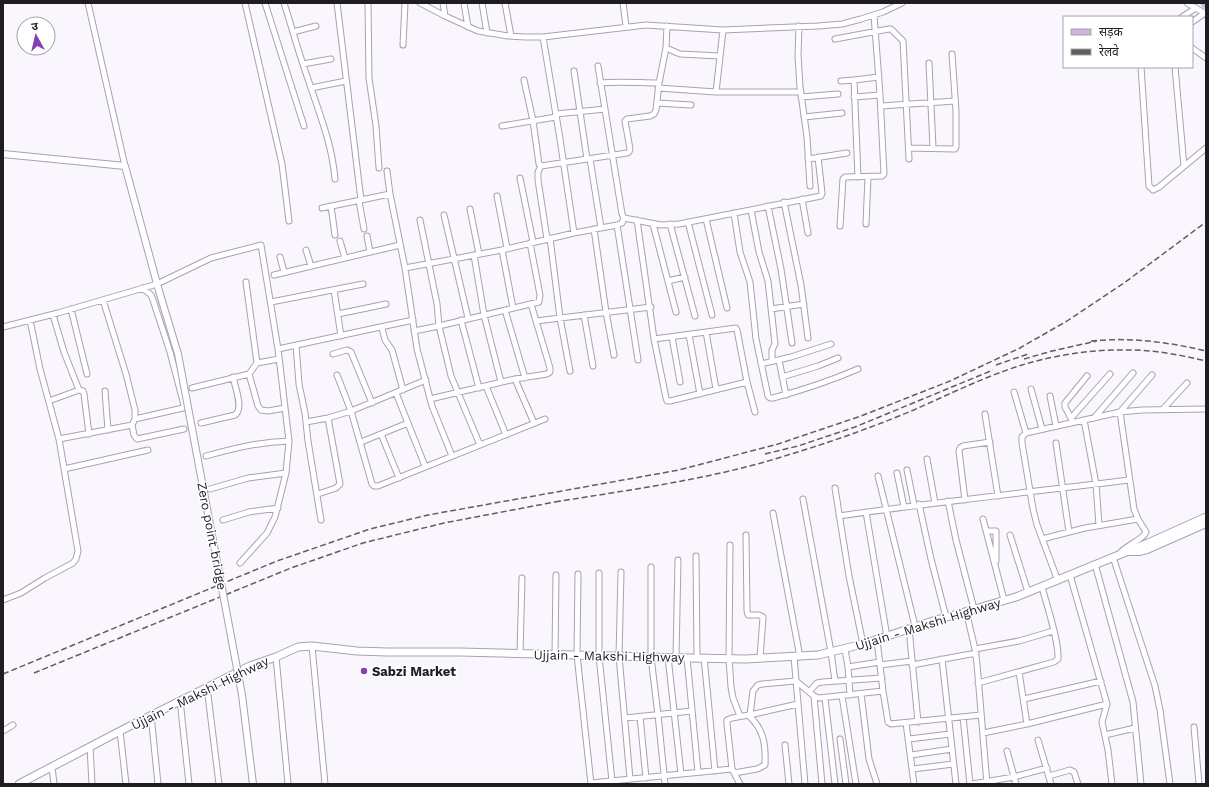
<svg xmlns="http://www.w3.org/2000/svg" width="1209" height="787" viewBox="0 0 1209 787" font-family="'Work Sans','Noto Sans Devanagari',sans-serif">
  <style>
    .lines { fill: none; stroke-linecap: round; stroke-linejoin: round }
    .minor-casing { stroke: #aaa0b2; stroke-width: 7 }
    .tertiary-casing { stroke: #aaa0b2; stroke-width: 8 }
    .secondary-casing { stroke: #aaa0b2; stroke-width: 9 }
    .primary-casing { stroke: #d7d6d7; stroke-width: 10 }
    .minor { stroke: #fff; stroke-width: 5 }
    .tertiary { stroke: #fff; stroke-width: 6 }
    .secondary { stroke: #fff; stroke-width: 7 }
    .primary { stroke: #ccb3e0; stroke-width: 8 }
    .rail { stroke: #605d63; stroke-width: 1.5; stroke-dasharray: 6 3; stroke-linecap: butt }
    .tertiary-bridge-casing { stroke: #aaa0b2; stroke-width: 8; stroke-linecap: butt }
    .tertiary-bridge { stroke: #fff; stroke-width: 6 }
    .poi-dot { fill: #8540b4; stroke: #fff; stroke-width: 1.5 }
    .labels { text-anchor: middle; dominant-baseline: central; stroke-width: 3; stroke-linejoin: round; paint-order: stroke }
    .street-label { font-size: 13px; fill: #1f1c22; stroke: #fff }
    .poi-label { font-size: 13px; font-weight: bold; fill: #1f1c22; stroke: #fff; text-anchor: start }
  </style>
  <rect width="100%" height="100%" fill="#faf6fe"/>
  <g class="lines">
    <g class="minor-casing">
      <path id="minor" d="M 88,3 L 125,166
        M 245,3 L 282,164 L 289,221
        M 265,3 L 304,126
        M 284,3 C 292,28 299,54 308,79 C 319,113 332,143 335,179
        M 337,3 L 361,200
        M 368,3 L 369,78 L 376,126 L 379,168
        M 420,3 L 445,16 L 478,31 L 508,36 L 525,37 L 543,37 L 646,25 L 723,30 L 818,26 L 842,24 L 861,19 L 883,12 L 902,3
        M 443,3 L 445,16
        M 464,3 L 468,27
        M 482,3 L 487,33
        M 505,3 L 511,36
        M 623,3 L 626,26
        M 1187,3 L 1206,14
        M 1182,17 L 1196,8
        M 1192,22 L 1205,13
        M 799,26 L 798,55 L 800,87 L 807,137 L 810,186
        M 293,32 L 316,26
        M 543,37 L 560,139 L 574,233
        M 835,39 L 889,29 L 891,29 L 903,41 L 909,159
        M 403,45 L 405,3
        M 666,48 L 680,54 L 720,56
        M 1192,48 L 1206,58
        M 929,63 L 933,148
        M 303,64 L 331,59
        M 598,66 L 622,214 L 624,218 L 661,225 L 679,224 L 821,196 L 822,193 L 818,157
        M 1141,67 L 1149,186 L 1153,190 L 1159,187 L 1206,148
        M 1175,67 L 1184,166
        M 574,71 L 587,159
        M 524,80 L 533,121 L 539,164 L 541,166 L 627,153 L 629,152 L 630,149 L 625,121 L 627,119 L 650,116 L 654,114 L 656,110 L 659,83 L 666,48 L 667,26
        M 841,81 L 854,80
        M 600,83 C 620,81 639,83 659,83
        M 311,88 L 346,81
        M 658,88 L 716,92 L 801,92
        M 716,92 L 723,30
        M 801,97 L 838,94
        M 854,97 L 880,95
        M 657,103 L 691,105
        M 881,106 L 955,101
        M 556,114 L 605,109
        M 804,117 L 842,113
        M 502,126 L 556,117
        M 909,148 L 955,149 L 956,147 L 956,111 L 952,54
        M 590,159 L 601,228
        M 808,159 L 847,153
        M 541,166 L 538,172 L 538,180 L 547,239
        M 387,171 L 390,194 L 405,268 L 417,349 L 432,406 L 452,456
        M 858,177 L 854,80 L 879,77
        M 520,178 L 533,242
        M 497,196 L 507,248
        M 802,199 L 808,233
        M 359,201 L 364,229
        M 784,202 L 801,285 L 808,338
        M 331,206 L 335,235
        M 768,206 L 781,269 L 792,343
        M 322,208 L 390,194
        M 470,209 L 479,254
        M 751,210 L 759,252 L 768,281 L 775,344 L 772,350 L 772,361
        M 734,213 L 740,252 L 750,282 L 756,339 L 768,396 L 770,398 L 773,398 C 803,390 830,381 858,369
        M 444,215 L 468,318
        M 706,219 L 727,308
        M 420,220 L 437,304 L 439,326 L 451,376 L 480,445
        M 637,220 L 654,339 L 666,398 L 667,401 L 670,401 L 747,382
        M 688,222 L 712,315
        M 653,224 L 676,312
        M 670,224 L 695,316
        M 866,224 L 868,177
        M 617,225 L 638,360
        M 840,226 L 843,179 L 845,177 L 882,176 L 884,174 L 880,95 L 874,15
        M 594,229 L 606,312 L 614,355
        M 367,236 L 370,252
        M 550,238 L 560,318 L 570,371
        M 340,241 L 345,258
        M 306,250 L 311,266
        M 502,250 L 513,308
        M 474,255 L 484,315 L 501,382
        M 280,257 L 284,272
        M 405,268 L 502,250 L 574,233 L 617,225 L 622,223 L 624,218
        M 274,275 L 400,245
        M 668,281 L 685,277
        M 246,282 L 257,363 L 279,359
        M 334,290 L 341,336
        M 271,302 L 363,284
        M 71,309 L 87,374
        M 771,309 L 804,304
        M 505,310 L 525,378
        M 338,314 L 386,304
        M 584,315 L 593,366
        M 461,320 L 479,388
        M 536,321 L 651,307
        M 3,327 L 58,313 L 157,284 L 211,258 L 261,245 L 278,349 L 289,441 L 286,473 L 275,517 L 267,533 L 240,563
        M 382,328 L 385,340 L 392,350 L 403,390
        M 414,331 L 439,326 L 539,302 L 540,295 L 530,243
        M 706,332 L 716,389
        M 689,335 L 700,394
        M 672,337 L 680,382
        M 654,339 L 736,328 L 737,330 L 747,382 L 755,412
        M 296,345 L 299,384 L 305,413 L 308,441 L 321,520
        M 278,349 L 413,320
        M 333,354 L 347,350 L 351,352 L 372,403
        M 779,360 L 786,395
        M 761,364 L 791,357 L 831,344
        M 249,374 L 258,406 L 261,410 L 268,411 L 285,408
        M 337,375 L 351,411 L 372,484 L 374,486 L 378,486 L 545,419
        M 782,377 L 818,366 L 838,358
        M 515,379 L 534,423
        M 486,386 L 506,435
        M 192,388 L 249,374 L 257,363
        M 1031,389 L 1042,429
        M 79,390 L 83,391 L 84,394 L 89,434
        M 105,391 L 108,430
        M 1014,392 L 1026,433
        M 396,393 L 425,466
        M 1050,396 L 1056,426
        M 430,399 L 515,379 L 547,374 L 550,372 L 550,368 L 531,304
        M 49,401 L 79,390 L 64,352 L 53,315
        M 1163,409 L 1187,383
        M 985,414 L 998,496
        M 1071,418 L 1110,374
        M 1094,418 L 1133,373
        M 135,419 L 183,408 L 184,405 L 170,352 L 152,297 L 150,294 L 142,288
        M 1072,420 L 1065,407 L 1065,403 L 1087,376
        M 1084,420 L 1096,484 L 1099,525
        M 306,422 L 328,418 L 351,411 L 426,380
        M 201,423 L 235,415 C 244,409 235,387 233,377
        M 132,425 L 134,435 L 137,439 L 184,429
        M 381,434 L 399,478
        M 59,439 L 132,425 L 135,419 L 135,410 L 126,374 L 103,300
        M 361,442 L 408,423
        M 1056,443 L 1069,532
        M 206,456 C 235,448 259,442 289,441
        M 927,459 L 935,503
        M 64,469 L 148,450
        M 907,470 L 914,505
        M 897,473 L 904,507
        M 878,476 L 915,626
        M 835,488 L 849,576 L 863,644
        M 210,489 L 248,478 L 286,473
        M 318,494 L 336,488 L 340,484 L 328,418
        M 803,499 L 831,652 L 835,681
        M 965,500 L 959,451 L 960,448 L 963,446 L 990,442
        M 948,501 L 956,540 L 974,609
        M 919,504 L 931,559 L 946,617
        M 866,512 L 887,637
        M 773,513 L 800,657
        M 839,516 C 935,502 1032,492 1129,480
        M 983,519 L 1004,600
        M 223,520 L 249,512 L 278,508
        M 986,531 L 996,531 L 996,561
        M 746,535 L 747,611 L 748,615 L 759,615 L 763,617 L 760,658
        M 1010,535 L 1028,592
        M 1042,539 L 1085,528 L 1138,519
        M 730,545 L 729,658 L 731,687 L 733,698 L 740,716
        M 1119,554 C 1126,545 1143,540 1146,532 L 1138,519 L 1134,509 L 1120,412 L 1152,375
        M 696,556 L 697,657
        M 1113,557 L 1155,686 L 1160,710 L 1170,784
        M 1095,564 L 1133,702 L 1141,784
        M 651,567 L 651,657 L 658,715 L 665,784
        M 621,572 L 619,656 L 630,779
        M 599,573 L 599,656 L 612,781
        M 578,574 L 577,655 L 591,784
        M 1070,575 L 1107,704 L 1102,722 L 1108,750 L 1112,784
        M 1058,581 L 1037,525 L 1033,509 L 1022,443 L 1022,437 L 1026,433 L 1120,412 L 1142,410 L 1206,409
        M 3,600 L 21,593 L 45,578 L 73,563 L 76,559 L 78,551 L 59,439 L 40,369 L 30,320
        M 966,611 L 975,649 L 977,664 L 987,784
        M 909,628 L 918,722
        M 877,640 L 883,691 L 888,722 L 891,724 L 900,723 L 981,715
        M 312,646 L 325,784
        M 845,649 L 848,667 L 850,695
        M 975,649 L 1019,641 L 1053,631
        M 520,654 L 522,578
        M 555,655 L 556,575
        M 276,657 L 288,784
        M 668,657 L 681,774
        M 676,657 L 678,560
        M 704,657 L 715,771
        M 794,657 L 805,784
        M 687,658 L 698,772
        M 942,659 L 956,784
        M 880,665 L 912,661
        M 912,665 L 976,653
        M 848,667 L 880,662
        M 1019,672 L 1027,724
        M 978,683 L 1054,662 L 1058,659 C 1059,641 1047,606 1042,587
        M 207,687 L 219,784
        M 809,692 L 817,683 L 823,682 L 882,678
        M 861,694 L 869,759 L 877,784
        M 814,696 L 822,784
        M 842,696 L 856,784
        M 825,698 L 835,784
        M 1024,699 L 1101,681
        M 180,700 L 189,784
        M 151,715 L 158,784
        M 750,715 L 753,691 L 758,685 L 762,684 L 796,681 L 814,696 L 819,698 L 883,691
        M 640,717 L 646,778
        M 963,717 L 970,784
        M 625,718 L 692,711
        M 906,723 L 914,784
        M 1194,727 L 1199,784
        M 3,731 L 13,725
        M 120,731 L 126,784
        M 983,733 L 1027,724 L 1107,704
        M 1105,735 L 1135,728
        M 840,739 L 846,784
        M 909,739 L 950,734
        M 1038,740 L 1051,784
        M 785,745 L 789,784
        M 90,747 L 92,784
        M 1007,751 L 1016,784
        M 911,755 L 952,749
        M 52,767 L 54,784
        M 913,769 L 953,764
        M 734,773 L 757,769 L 765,765 C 766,745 764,729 748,715
        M 1049,776 L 1070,770 L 1074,772 L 1078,784
        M 591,783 L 732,769
        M 740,784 L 732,769 L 727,724 L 727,720 L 732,718 L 754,714 L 798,704
        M 972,784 L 1014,777 L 1047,768"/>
    </g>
    <g class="tertiary-casing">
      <path id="tertiary" d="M 3,154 L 125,166 L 159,291
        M 1128,552 L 1139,552 L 1147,550 L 1206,524"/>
    </g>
    <g class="secondary-casing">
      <path id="secondary" d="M 19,784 L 124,729 L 250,666 L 276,657 L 298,647 L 312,646 L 357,651 L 387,652 L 460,652 L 687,658 L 746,659 L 818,655 L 863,644 L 936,620 L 961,613 L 1016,597 L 1148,543 L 1206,517"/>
    </g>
    <g class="primary-casing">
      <path id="primary" d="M 1205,3 L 1206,4"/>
    </g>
    <use href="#minor" class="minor"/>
    <use href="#tertiary" class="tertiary"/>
    <use href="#secondary" class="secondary"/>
    <use href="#primary" class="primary"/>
    <path class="rail" d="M 1091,341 C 1130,337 1168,342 1206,351
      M 1024,359 L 1052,351 L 1097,341
      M 996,365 L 1028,354
      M 765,454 L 798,446 L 855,427 L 993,370
      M 555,502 C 634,489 714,479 791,454 C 831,442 870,428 909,412 C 946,396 983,377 1022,365 C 1055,355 1094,349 1129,350 C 1155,350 1181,355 1206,361
      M 34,673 L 291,568 L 363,543 L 444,523 L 560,501
      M 3,674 L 277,561 L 370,529 L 428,515 L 679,470 L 778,444 L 861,416 L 950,381 L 1020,348 L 1067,321 L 1124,283 L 1206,222"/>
    <g class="tertiary-bridge-casing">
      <path id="tertiary-bridge" d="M 159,291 L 178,354 L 242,695 L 253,784"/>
    </g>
    <use href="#tertiary-bridge" class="tertiary-bridge"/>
  </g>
  <circle class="poi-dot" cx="364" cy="671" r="4"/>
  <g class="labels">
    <g class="street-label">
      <text transform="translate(212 536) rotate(79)">Zero point bridge</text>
      <text transform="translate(928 624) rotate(-17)">Ujjain - Makshi Highway</text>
      <text transform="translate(609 656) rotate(1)">Ujjain - Makshi Highway</text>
      <text transform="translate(200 693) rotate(-26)">Ujjain - Makshi Highway</text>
    </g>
    <g class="poi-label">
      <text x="372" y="671">Sabzi Market</text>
    </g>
  </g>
  <rect width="1209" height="787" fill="none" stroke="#1f1c22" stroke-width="8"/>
  <rect x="1063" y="16" width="130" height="52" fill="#ffffff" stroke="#a5a4a7"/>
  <rect x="1071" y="29" width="20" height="6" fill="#ccb3e0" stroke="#a5a4a7"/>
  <text x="1099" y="36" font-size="12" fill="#1f1c22">सड़क</text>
  <rect x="1071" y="49" width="20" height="6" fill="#605d63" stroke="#a5a4a7"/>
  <text x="1099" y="56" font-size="12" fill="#1f1c22">रेलवे</text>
  <g transform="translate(36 36) rotate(352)"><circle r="19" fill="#ffffff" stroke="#a5a4a7"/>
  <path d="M0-3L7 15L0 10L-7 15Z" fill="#8540b4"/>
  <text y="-6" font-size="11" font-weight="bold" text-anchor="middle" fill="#1f1c22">उ</text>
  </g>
</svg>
